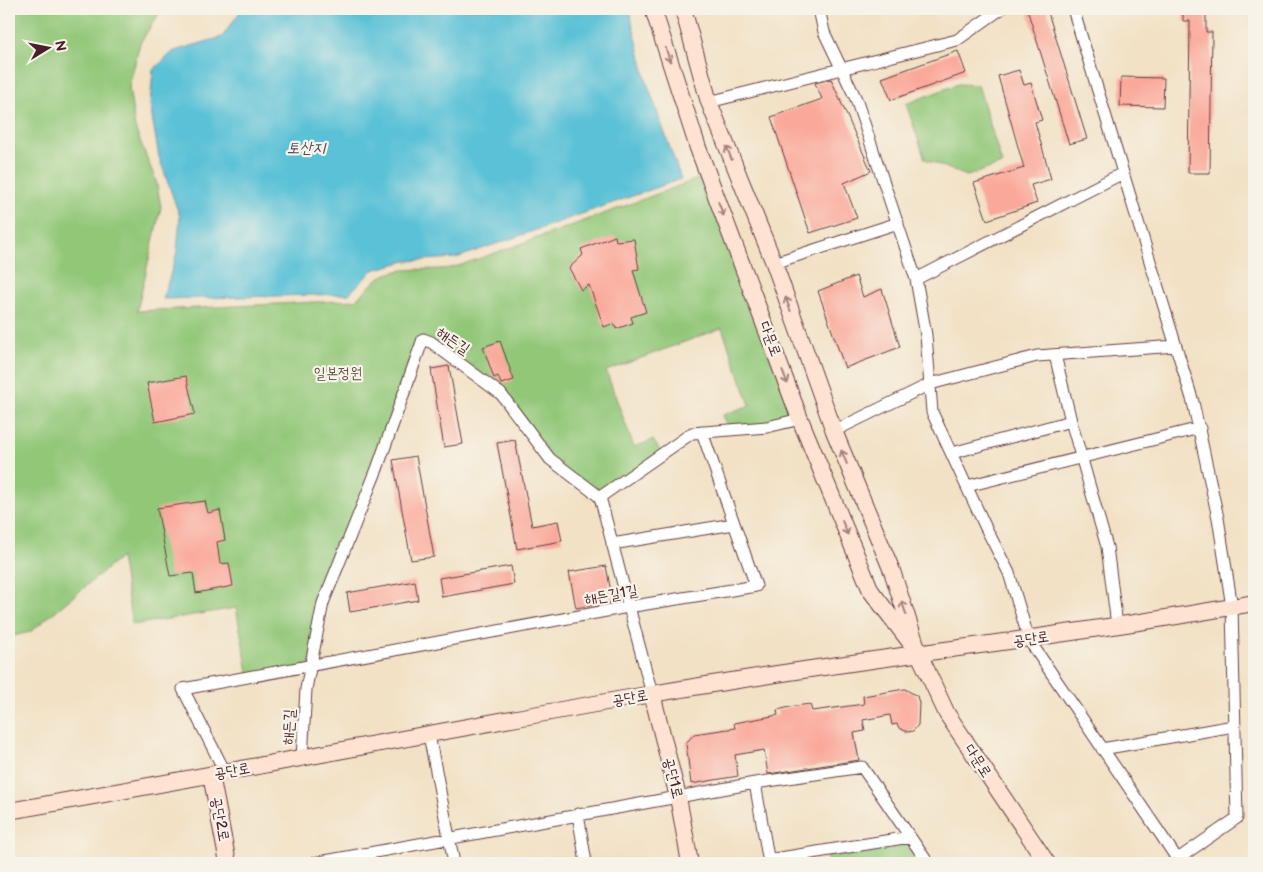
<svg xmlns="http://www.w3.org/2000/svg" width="1263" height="872" viewBox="0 0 1263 872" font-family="'Balsamiq Sans','Poor Story',sans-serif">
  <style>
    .green { fill: #92c778; stroke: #6e7352 }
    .water { fill: #5ac1d7; stroke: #527081 }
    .building { fill: #faa89a }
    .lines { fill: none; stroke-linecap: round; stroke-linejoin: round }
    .street-casing { stroke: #633c42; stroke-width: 13 }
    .secondary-casing { stroke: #633c42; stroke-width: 18 }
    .street { stroke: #fff; stroke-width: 11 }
    .secondary { stroke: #fee3d2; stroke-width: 16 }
    .oneway { stroke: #a4817e }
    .labels { text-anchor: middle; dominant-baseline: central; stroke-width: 4.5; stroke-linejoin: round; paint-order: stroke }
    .street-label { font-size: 15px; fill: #4a1f2b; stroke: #f7f3e8 }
    .park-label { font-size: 15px; fill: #605142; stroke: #f7f3e8 }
    .water-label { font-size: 16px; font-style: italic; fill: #4f505f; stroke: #f7f3e8 }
  </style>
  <rect width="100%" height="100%" fill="#f7f3e8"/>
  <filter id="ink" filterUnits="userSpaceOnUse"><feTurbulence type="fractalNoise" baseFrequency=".02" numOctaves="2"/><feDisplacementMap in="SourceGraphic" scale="10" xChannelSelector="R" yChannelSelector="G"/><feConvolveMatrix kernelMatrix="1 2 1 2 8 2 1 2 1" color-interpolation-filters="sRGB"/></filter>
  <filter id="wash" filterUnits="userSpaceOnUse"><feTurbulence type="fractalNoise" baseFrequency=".0096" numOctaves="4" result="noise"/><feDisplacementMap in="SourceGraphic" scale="20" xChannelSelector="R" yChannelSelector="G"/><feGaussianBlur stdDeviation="1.12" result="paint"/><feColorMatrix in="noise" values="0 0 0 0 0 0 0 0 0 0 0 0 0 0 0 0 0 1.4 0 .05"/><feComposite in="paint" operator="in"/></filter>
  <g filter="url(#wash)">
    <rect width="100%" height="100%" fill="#f2e1c5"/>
    <path class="green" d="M 9,9 L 167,9 L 160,12 L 140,43 L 129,87 L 135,128 L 156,181 L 161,207 L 137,311 L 355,300 C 366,292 373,279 387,274 C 410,265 437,273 458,266 C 542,237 625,206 708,175 L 800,419 L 729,430 L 723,415 L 750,405 L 722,328 L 606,371 L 634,447 L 653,440 L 662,454 L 600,497 L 550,459 L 501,394 L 423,339 L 323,603 L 310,666 L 249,677 L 236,608 L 132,625 L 121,557 L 30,632 L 9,637 Z
      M 958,84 L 978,85 L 1002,164 L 967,176 L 925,159 L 906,104 Z
      M 910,837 L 928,863 L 828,863 L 825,851 Z"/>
    <path class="water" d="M 242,9 L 629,9 L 647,83 L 681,179 L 456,258 L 406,261 L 373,270 L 349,294 L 163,299 L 177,252 L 180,217 L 159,157 L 150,105 L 153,70 L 174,51 L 222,37 Z"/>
    <g id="blocks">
      <path class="building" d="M 1027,9 L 1047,9 L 1087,139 L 1069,144 Z
        M 1183,9 L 1206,9 L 1206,32 L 1212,32 L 1210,173 L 1188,173 L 1190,21 L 1183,21 Z
        M 958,51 L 966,73 L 891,100 L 882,78 Z
        M 1019,70 L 1024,85 L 1031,83 L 1042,120 L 1035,122 L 1051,179 L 1031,185 L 1037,203 L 987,220 L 974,183 L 1024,168 L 998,76 Z
        M 1121,77 L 1164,78 L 1163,107 L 1120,106 Z
        M 831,79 L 871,171 L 844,183 L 857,218 L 810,233 L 771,117 L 822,99 L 815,83 Z
        M 615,236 L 616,241 L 634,239 L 639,269 L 633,270 L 646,312 L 631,317 L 633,323 L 616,329 L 614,323 L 604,327 L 589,285 L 581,290 L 569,268 L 583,255 L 581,249 Z
        M 856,276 L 863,297 L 882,289 L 900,347 L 845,368 L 818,291 Z
        M 500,341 L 514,380 L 501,384 L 498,376 L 494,378 L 483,347 Z
        M 449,366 L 463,444 L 444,447 L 431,369 Z
        M 186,376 L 195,414 L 155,422 L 147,383 Z
        M 515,440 L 532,526 L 558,521 L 562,541 L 517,549 L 497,443 Z
        M 416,456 L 434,557 L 411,560 L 393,460 Z
        M 205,501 L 208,513 L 220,510 L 225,540 L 217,542 L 220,564 L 229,563 L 233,586 L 196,593 L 193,573 L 170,576 L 157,508 Z
        M 511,566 L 514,584 L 442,597 L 439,578 Z
        M 606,566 L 613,602 L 576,608 L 569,572 Z
        M 415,581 L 418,600 L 350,612 L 347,593 Z
        M 905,689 L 917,696 L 919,703 L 918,725 L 913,731 L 908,732 L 899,728 L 897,724 L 892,725 L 890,715 L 863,720 L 865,731 L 854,733 L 859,760 L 768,774 L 764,750 L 735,755 L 738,776 L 691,784 L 686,743 L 694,734 L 735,728 L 734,723 L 778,715 L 777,710 L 795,706 L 810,704 L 812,711 L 864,704 L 863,696 Z"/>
    </g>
  </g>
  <g filter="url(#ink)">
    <use href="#blocks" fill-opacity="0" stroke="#633c42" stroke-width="1"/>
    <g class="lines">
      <g class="street-casing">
        <path id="street" d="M 819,9 L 824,32 L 856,99 L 916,279 L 926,335 L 932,412 L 985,526 L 1009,573 L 1029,640 L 1180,863
          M 1073,9 L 1193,402 L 1218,518 L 1232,607 L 1237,818 L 1172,863
          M 709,102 L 957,40 L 1001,9
          M 774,263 L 898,223
          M 916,279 L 1123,173
          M 1055,355 L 1071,421 L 1107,547 L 1117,625
          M 834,431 L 930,384 L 1037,356 L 1176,346
          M 952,453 L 1071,421
          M 967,486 L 1200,428
          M 600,497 L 692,433 L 767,427 L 800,419
          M 600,497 L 652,694
          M 612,544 L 734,524
          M 429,735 L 454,863
          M 1102,749 L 1234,726
          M 302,758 L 306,689 L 323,603 L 377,469 L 423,339 L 431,342 L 501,394 L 550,459 L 600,497
          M 225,772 L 183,689 L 628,607 L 756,586 L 702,432
          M 578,814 L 586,863
          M 768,860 L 910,837
          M 314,863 L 755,783
          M 769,863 L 755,783 L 862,767 L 928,863"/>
      </g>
      <g class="secondary-casing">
        <path id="secondary" d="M 653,9 L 698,148 L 800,419 L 871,591 L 910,642
          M 683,9 L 709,102 L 774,263 L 834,431 L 892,571 L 919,654 L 947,714 L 1047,863
          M 652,694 L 678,797 L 690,863
          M 211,775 L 228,863
          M 9,811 C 223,774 437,731 652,694 C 852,659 1054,639 1254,603"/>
      </g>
      <use href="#street" class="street"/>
      <use href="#secondary" class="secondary"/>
    </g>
    <defs><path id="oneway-shaft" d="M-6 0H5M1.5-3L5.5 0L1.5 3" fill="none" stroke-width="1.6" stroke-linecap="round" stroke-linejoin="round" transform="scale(1.25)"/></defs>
    <g class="oneway">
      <use href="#oneway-shaft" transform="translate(668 55) rotate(72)"/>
      <use href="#oneway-shaft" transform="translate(729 153) rotate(-112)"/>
      <use href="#oneway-shaft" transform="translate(721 209) rotate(69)"/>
      <use href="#oneway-shaft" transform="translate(788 304) rotate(-110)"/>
      <use href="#oneway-shaft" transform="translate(785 377) rotate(69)"/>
      <use href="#oneway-shaft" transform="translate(844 457) rotate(-112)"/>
      <use href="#oneway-shaft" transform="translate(845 528) rotate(68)"/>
      <use href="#oneway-shaft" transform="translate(904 608) rotate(-109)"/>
    </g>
  </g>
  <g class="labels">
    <g class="street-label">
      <text transform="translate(770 339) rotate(69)">다문로</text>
      <text transform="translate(453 341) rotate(34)">해든길</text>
      <text transform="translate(611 595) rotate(-10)">해든길1길</text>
      <text transform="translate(1031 639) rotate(-8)">공단로</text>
      <text transform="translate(630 698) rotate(-10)">공단로</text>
      <text transform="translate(289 727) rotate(-87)">해든길</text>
      <text transform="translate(978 761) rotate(57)">다문로</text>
      <text transform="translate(232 771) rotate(-10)">공단로</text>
      <text transform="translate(673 778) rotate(76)">공단1로</text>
      <text transform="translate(220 819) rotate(79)">공단2로</text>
    </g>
    <g class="park-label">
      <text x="338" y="373">일본정원</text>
    </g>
    <g class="water-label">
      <text x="306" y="148">토산지</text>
    </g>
  </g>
  <rect width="1263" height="872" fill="none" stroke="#f7f3e8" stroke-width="30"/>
  <g transform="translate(48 48) rotate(80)" stroke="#f7f3e8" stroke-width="4" paint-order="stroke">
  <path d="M0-4L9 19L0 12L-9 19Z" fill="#4a1f2b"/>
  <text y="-8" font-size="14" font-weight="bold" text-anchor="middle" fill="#4a1f2b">N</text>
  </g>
</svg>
